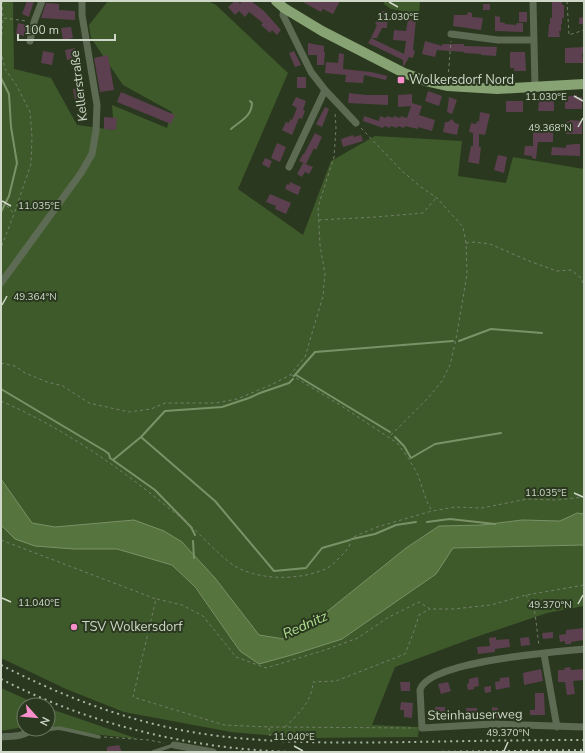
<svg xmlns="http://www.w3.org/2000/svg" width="585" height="753" viewBox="0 0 585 753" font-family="'Nunito Sans',sans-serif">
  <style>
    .green { fill: #3f5a2a }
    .water { fill: #56753e; stroke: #7a9267 }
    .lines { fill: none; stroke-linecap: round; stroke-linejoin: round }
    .stream { stroke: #7a9267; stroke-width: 2 }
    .building { fill: #5c404f }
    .path { stroke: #727e6a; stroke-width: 1; stroke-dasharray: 3 3; stroke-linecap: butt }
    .lane { stroke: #5e6b54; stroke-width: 3.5 }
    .street { stroke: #5e6b54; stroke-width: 7 }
    .primary { stroke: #87a373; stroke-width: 10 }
    .rail { stroke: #abb5a4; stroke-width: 2; stroke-dasharray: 2 4; stroke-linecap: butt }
    .ticks { fill: none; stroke: #ced7c8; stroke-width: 1.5 }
    .poi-dot { fill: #f98fca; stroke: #2a381f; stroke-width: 1.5 }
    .labels { text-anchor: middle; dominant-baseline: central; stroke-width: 4; stroke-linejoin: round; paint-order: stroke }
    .poi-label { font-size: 13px; fill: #ced7c8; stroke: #2a381f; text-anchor: start }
    .street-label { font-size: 13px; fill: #ced7c8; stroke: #2a381f }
    .water-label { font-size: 14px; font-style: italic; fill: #b1e08f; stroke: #2a381f }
    .ticks-label { font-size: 10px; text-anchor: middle; fill: #ced7c8; stroke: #2a381f; stroke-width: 4; stroke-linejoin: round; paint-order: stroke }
  </style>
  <rect width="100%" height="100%" fill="#2a381f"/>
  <path class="green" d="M 1,1 L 13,1 L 14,69 L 51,78 L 77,125 L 114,130 L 112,105 L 167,128 L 172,112 L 123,85 L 91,38 L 89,25 L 108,1 L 208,1 L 216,5 L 288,73 L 238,189 L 303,235 L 331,161 L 375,136 L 462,141 L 458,176 L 506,183 L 513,157 L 584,169 L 584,514 L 577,513 L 560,521 L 522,520 L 482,525 L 439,526 L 406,548 L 319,618 L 284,639 L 259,635 L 215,578 L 182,542 L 134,520 L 55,527 L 32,523 L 1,479 Z
    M 384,1 L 420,1 L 419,14 L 391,9 L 384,4 Z
    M 1,525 L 15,539 L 74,549 L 117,549 L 172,565 L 194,587 L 240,651 L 342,639 L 436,574 L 453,548 L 584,545 L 584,606 L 547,613 L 473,638 L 395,667 L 372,725 L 419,727 L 418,737 L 300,738 L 231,732 L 124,712 L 66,689 L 1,658 Z
    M 1,688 L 39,705 L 24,705 L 24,727 L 1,731 Z
    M 48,708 L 138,739 L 48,729 Z"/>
  <path class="water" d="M 1,479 L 32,523 L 55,527 L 134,520 L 164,531 L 182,542 L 215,578 L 259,635 L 284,639 L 319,618 L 406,548 L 439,526 L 482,525 L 522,520 L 560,521 L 577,513 L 584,514 L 584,545 L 453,548 L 436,574 L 342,639 L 295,654 L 259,664 L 240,651 L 195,587 L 172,565 L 117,549 L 74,549 L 35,546 L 15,539 L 1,525 Z"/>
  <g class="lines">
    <path class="stream" d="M 1,78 L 9,94 L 11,127 L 17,163 L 9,196 L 1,212
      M 231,129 C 240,121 252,116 252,103 L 250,101
      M 459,341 L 491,329 L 542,333
      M 296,375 L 390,432
      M 294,376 L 315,352 L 453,341
      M 1,389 L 105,451 L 109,454 L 110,458 L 155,490 L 191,527 L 195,535
      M 141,437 L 215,501 L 274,571 L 306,568 L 322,548 L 350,540
      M 395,437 L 404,446 L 411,458 L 435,444 L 501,433
      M 113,460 L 141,437 L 165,411 L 222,407 L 249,398 L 260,393 L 289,383 L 293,379
      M 427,522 L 450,519 L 495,524
      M 352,539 L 375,534 L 396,525 L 416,522
      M 193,541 L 194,558"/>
  </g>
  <path class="building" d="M 27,1 L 34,1 L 29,17 L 22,14 Z
    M 235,1 L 238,1 L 240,4 L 242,1 L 251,1 L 264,11 L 281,30 L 277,35 L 272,30 L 270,33 L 261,25 L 263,23 L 249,12 L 245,17 L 239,11 L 235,15 L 228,7 Z
    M 301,1 L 340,1 L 333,14 L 323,9 L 321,12 Z
    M 552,1 L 562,1 L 562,5 L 564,5 L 564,18 L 562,18 L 562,24 L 561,24 L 561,31 L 559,31 L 560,37 L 548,37 L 549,24 L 550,24 L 550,18 L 552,18 Z
    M 46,3 L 59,4 L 59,10 L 75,11 L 75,20 L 41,18 Z
    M 483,4 L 490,4 L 490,10 L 483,10 Z
    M 382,11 L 388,11 L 387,28 L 382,28 L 377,38 L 371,38 L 377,25 L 375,24 Z
    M 468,12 L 472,13 L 472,17 L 483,18 L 481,30 L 453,26 L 454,15 L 467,15 Z
    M 519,12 L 527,12 L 527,22 L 519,22 Z
    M 495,16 L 500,17 L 500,22 L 505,23 L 505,24 L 516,25 L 517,23 L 523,23 L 523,32 L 495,31 Z
    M 584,17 L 584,24 L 579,24 L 579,18 Z
    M 408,19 L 416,20 L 413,50 L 415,51 L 413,58 L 409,57 L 404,66 L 403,65 L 403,60 L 368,43 L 371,38 L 404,54 L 406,41 L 393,40 L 394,30 L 406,31 Z
    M 18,23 L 27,25 L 24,36 L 16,34 Z
    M 71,27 L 73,38 L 63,40 L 61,28 Z
    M 425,41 L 442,46 L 442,44 L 464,44 L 464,46 L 497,47 L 496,56 L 481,55 L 481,54 L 464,53 L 464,52 L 437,50 L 435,57 L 422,54 Z
    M 308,43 L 324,46 L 324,52 L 325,52 L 324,65 L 317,65 L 317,55 L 308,55 Z
    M 584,47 L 584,53 L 582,53 L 583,63 L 565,63 L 565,48 Z
    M 75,48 L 77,58 L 67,60 L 65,50 Z
    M 43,51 L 54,53 L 52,65 L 41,63 Z
    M 294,51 L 301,65 L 295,67 L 289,53 Z
    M 510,52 L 525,52 L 526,71 L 514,71 L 514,68 L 510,68 Z
    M 339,53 L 344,54 L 343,69 L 371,72 L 387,76 L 386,80 L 364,75 L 363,83 L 345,82 L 346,75 L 325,73 L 326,62 L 338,63 Z
    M 108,55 L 114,90 L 100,92 L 94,58 Z
    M 297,77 L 306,77 L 306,88 L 297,88 Z
    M 83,87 L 85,99 L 75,101 L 73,89 Z
    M 428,91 L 442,96 L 439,106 L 425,101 Z
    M 121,92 L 175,115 L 171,124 L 117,102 Z
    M 349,93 L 366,95 L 388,95 L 388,105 L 348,103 Z
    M 412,94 L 412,103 L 422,106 L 419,115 L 435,120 L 432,131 L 418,127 L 418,129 L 405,126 L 404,128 L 398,126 L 397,128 L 391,126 L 390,128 L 384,126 L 383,128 L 363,121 L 364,116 L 379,121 L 380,116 L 386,118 L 387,116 L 393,118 L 394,116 L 400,118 L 401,116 L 407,118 L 411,106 L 398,107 L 398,95 Z
    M 577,95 L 577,97 L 582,97 L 582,109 L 565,109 L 565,97 Z
    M 296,97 L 306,101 L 303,110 L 305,111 L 302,119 L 299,118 L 292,135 L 282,130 L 286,122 L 289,123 L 290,119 L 292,120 L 297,108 L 292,105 Z
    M 449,97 L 457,100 L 452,114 L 447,112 Z
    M 539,99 L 554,99 L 554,111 L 538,111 Z
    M 506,101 L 523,101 L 523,112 L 506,112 Z
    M 325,107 L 329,109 L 322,127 L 316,124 Z
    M 480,112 L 490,114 L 485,135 L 479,134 L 479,147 L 481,147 L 479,164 L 468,162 L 471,146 L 473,146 L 473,133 L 469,132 L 471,123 L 476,124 L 477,121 L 479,122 Z
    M 104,117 L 117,118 L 116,130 L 104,129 Z
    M 452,119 L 455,123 L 459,124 L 457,135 L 443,132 L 445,122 L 448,122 Z
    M 570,120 L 582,121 L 582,134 L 566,134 L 565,122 L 570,121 Z
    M 543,124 L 553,124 L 553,142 L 538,142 L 536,159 L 532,158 L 532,156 L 524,155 L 525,146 L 533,146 L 533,131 L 543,131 Z
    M 315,133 L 322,137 L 316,150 L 314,148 L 306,164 L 299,161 L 303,154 L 304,154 Z
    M 353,135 L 354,137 L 361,135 L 363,141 L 343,147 L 341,139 Z
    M 277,143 L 286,147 L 280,162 L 271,158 Z
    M 575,144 L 580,144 L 580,156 L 551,155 L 552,147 L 566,148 L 566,145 Z
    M 498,155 L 507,157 L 504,173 L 494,170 Z
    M 265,158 L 272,161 L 269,168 L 262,164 Z
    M 303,163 L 313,167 L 309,174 L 305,172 L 302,177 L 297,174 Z
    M 290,182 L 301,187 L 298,195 L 285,189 L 287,184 L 289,185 Z
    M 270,194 L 291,203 L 286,214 L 275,209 L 276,206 L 266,202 Z
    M 584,628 L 584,640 L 571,642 L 571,644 L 565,644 L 565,641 L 560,642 L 559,635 L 566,634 L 566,630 Z
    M 553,632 L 553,638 L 543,639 L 542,633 Z
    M 496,637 L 496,640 L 509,639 L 510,647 L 495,649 L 495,652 L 478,654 L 477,647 L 490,646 L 489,638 Z
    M 529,637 L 530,645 L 521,646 L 520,638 Z
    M 570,667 L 571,670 L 584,669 L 584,680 L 573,681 L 575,694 L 567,695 L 565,682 L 558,682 L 558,670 L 565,670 L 564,668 Z
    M 541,669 L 543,681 L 524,685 L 523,673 Z
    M 478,677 L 479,686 L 474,687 L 474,689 L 468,690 L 467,684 L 469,683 L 469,679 Z
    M 509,677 L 510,687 L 496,690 L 495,682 L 500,681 L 500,678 Z
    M 400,682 L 410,682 L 410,691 L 401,691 Z
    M 448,682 L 451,691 L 441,694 L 438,684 Z
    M 491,686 L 491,692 L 485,693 L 484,687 Z
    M 535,693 L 544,693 L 545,715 L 530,715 L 530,710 L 535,710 Z
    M 401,702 L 413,703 L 412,718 L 404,717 L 404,710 L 400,710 Z
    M 435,707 L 445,707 L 445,718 L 435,718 Z
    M 492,707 L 498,708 L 498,718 L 492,718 Z
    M 466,708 L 477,708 L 478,717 L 467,717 Z
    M 119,745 L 122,752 L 107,752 L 107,747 Z"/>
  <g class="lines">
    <path class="path" d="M 2,1 L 3,18 L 27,21
      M 567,1 L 569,35 L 584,30
      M 1,47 L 3,18
      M 1,51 L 5,69 L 17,86 L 30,112 L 32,137 L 31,164 L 14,214
      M 448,78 L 451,41
      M 361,128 L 402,171 L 421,187 L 437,198 L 463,227 L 466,243 L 467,274 L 456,339 L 450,365 L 442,381 L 428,398 L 389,437
      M 1,204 L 7,206 L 14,214 L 1,248
      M 319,220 L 376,217 L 423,213 L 436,198
      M 466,243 L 475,242 L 490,244 L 529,261 L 557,271 L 571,270 L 581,278 L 584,285
      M 1,363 L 15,366 L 25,373 L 47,382 L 63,386 L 89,403 L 129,412 L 151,409 L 165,403 L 216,403 L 237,399 L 273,384 L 290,375 L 305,357 L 323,296 L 325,274 L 320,245 L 318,207 L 334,157 L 336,128 L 335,111
      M 291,375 L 340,405 L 397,443 L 409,459 L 418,475 L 427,502 L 432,511
      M 1,401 C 63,428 119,467 171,510 C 183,519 195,529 205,540 C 216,550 226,562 240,569 C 265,580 297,580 323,570 C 330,568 336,561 342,555 C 347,550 351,546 351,538 L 377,527 L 432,511 L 455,507 L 482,508 L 527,499 L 556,500 L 584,497
      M 1,540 L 156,599 L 133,697 L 224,725 L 269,727 L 415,728
      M 526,595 L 535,613 L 539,646
      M 157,599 L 182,605 L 203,616 L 236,657 L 266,668 L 325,650 L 358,638 L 387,618 L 419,602 L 430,609 L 453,609 L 491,605 L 526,595 L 584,585
      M 285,727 C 298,714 312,702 313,682 L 336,681 L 405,654 L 413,634 L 419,615 L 430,609
      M 269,728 L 270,736
      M 104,737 L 149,740 L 164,743
      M 241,752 L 241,750"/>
    <path class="lane" d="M 36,729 L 39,731 L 59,728 L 99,737
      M 153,752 L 174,745"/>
    <path class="street" d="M 533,1 L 535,86
      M 284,8 L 283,15 L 311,72 L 325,90 L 356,123
      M 451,34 L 498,40 L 533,40
      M 30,41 L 34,22 L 42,1
      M 289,167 L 325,90
      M 1,283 L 81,173 L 92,154 L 96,131 L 97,105 L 82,15 L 82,1
      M 584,649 C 555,652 428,661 420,690 L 422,728 L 492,724 L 584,727
      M 544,654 L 557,727
      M 1,737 C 12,736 24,737 32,729
      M 174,745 L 213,752"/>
    <path class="primary" d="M 276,1 L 284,8 L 322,31 L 404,73 L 426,81 L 448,86 L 497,89 L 584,84"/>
    <path class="rail" d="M 1,665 C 61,696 125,720 191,732 C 264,744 338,743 412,742 C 469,741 527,740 584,740
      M 1,679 C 91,725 191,749 292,752
      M 430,752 L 584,750"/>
  </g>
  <path class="ticks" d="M 389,2 L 398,7M 574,96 L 583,101M 578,127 L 583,118M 2,201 L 11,206M 2,305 L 7,296M 574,493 L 583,497M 2,598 L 11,602M 578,604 L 583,595M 294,746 L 303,751M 504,751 L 508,742"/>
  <g class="poi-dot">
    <rect x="397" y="76" width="8" height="8" rx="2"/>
    <circle cx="74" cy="627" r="4"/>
  </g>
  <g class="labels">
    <g class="poi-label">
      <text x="409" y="80">Wolkersdorf Nord</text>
      <text x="82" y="627">TSV Wolkersdorf</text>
    </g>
    <g class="street-label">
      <text transform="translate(79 86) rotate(-97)">Kellerstraße</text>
      <text transform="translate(475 715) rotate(-1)">Steinhauserweg</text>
    </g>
    <g class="water-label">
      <text transform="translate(305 625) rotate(-24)">Rednitz</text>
    </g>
  </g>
  <g class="ticks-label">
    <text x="398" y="20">11.030°E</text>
    <text x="546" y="100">11.030°E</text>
    <text x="550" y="131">49.368°N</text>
    <text x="39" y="209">11.035°E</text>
    <text x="35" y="300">49.364°N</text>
    <text x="546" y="496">11.035°E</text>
    <text x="39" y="606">11.040°E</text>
    <text x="550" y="608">49.370°N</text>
    <text x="508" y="736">49.370°N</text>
    <text x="294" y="740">11.040°E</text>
  </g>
  <rect width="585" height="753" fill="none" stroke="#ced7c8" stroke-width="4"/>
  <g transform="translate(36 717) rotate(117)"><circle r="19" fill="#2a381f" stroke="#6c7863"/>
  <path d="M0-3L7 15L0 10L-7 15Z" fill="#f98fca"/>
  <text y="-6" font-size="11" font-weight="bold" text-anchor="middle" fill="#ced7c8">N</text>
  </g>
  <path d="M18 34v6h97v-6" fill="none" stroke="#ced7c8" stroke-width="2"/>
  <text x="24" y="34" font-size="12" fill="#ced7c8" stroke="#2a381f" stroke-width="3" paint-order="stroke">100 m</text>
</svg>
